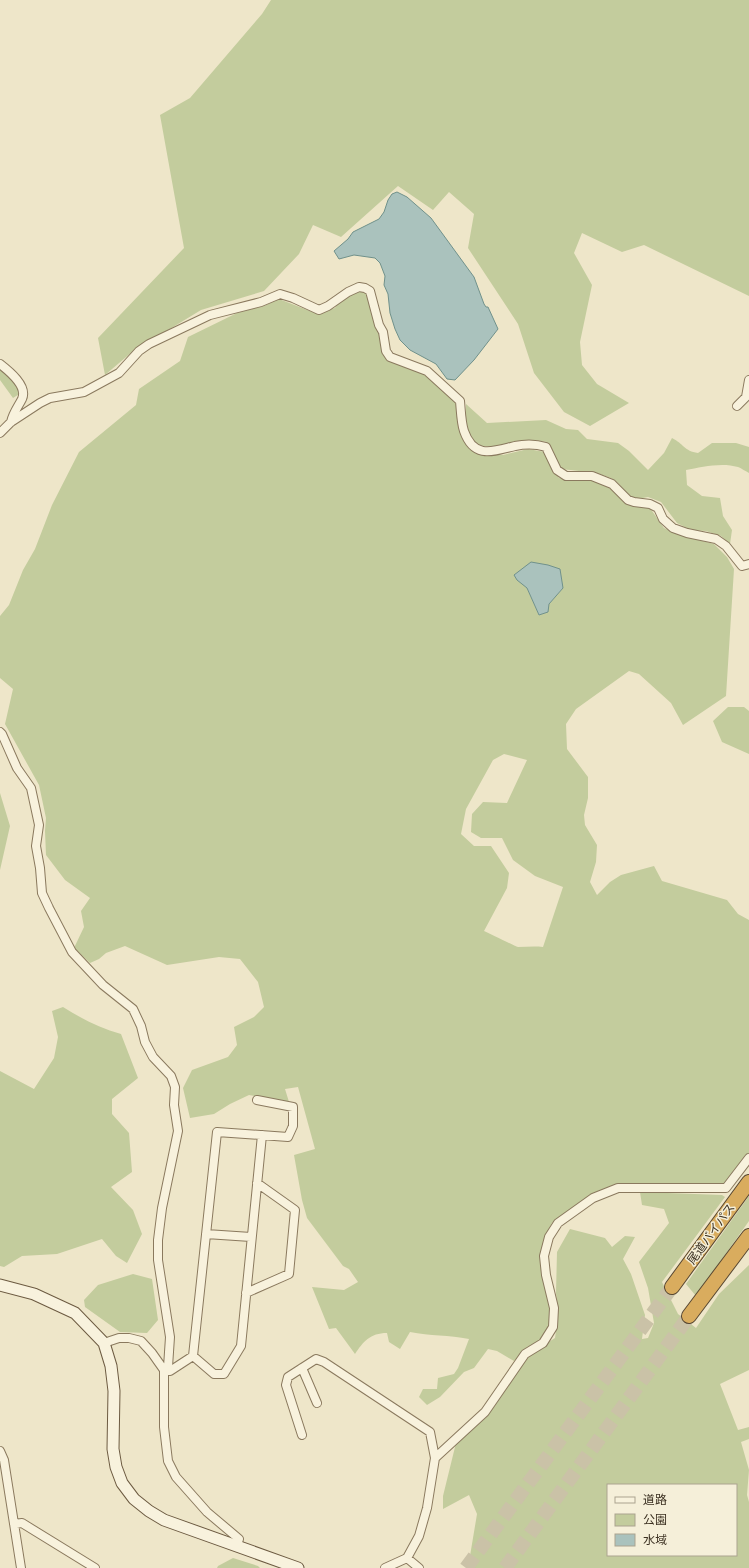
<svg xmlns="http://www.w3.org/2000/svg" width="749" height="1568" viewBox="0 0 749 1568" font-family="'Roboto Serif','Noto Sans JP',serif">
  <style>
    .green { fill: #c3cc9d; fill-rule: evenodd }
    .water { fill: #aac2bd; stroke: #70918b }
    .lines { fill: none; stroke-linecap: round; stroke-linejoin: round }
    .highway-tunnel { stroke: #cac2a7; stroke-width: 14; stroke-dasharray: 14 7; stroke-linecap: butt }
    .street-casing { stroke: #8a795e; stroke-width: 10 }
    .secondary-casing { stroke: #6c5a41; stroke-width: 13 }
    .highway-casing { stroke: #584732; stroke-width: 16 }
    .street { stroke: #f8f2dd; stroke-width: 8 }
    .secondary { stroke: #f8f2dd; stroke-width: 11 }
    .highway { stroke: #d9ac5e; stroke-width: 14 }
    .labels { text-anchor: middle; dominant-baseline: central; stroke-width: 3; stroke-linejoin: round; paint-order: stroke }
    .street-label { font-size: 12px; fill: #3b3021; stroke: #f5efd9 }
  </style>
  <rect width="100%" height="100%" fill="#eee6c9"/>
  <path class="green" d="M 271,0 L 749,0 L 749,296 L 644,245 L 622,252 L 582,233 L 574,253 L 592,285 L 580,342 L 582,365 L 597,384 L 629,403 L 590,426 L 564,412 L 534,373 L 518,324 L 468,248 L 474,214 L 449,192 L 433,210 L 398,186 L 341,237 L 313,225 L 299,254 L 264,291 L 201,310 L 132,352 L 105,375 L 98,338 L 184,248 L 160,115 L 190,98 L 262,14 Z
    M 362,289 L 370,296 L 386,359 L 427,374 L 457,402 L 466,443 L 475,453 L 503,455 L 528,449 L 545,452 L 559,478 L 589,480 L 603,483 L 650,508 L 664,528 L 680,535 L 714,544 L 727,557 L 734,569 L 726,696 L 683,725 L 671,703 L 639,674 L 629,671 L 576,709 L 566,724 L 567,749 L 588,777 L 588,798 L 584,815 L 585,825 L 597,845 L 596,862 L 590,882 L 597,895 L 610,882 L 621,875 L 654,866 L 662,881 L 727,900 L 738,914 L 749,920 L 749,1158 L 724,1187 L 639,1185 L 587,1198 L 552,1223 L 545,1236 L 551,1309 L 549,1327 L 540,1342 L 527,1347 L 514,1361 L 497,1351 L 488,1349 L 474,1368 L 464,1372 L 440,1397 L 427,1405 L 419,1397 L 423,1389 L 437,1389 L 438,1378 L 454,1374 L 458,1368 L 469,1339 C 449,1335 430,1336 410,1332 L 400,1349 L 389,1342 L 387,1333 C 370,1333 363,1342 355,1354 L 336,1328 L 329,1329 L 312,1287 L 344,1290 L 358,1282 L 349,1269 L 343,1266 L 307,1218 L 302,1200 L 294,1155 L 315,1149 L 298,1087 L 285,1089 L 289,1102 L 249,1095 L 230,1104 L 214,1114 L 190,1118 L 183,1088 L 192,1070 L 228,1057 L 237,1045 L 234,1027 L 254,1017 L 264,1007 L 258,982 L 240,959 L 219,957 L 167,965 L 125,946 L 106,953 L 99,959 L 90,963 L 74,948 L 84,927 L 81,911 L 90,898 L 65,880 L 46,855 L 45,831 L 46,818 L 39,785 L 5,724 L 13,689 L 0,678 L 0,616 L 9,605 L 23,570 L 35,549 L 52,505 L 79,452 L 136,405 L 139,389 L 180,361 L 188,337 L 237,313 L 264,306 L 279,299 L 315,313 L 335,308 L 339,300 ZM 527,588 L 563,588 L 539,615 ZM 504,754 L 527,760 L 507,803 L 483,802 L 472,814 L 471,832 L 481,838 L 502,838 L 513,860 L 535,876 L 563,887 L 543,947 C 534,946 526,947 518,947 C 514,946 489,933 484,931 L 507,888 L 509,873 L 491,846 L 474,846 L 461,834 L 466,809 L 493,760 Z
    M 0,367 L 11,375 L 21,393 L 13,398 L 0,380 Z
    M 466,404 L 487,423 L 546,420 L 566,429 L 578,430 L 587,439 L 618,443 L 629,451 L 648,470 L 664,453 L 672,438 C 684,444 684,451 698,453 L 712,443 L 736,443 L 749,447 L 749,473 C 745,471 741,468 738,467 C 722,462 701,467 686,470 L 687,485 L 702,496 L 720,498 L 723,516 L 732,530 L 730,544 L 721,536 L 706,531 L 691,530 L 677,523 L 661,502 L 648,497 L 632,500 C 624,494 624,489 618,483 C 608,472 576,471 561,469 L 547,442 L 535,440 L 492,447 L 476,445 L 466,433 Z
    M 728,707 L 744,707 L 749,711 L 749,754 L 722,742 L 713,721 Z
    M 0,793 L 10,826 L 0,870 Z
    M 63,1007 C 82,1019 100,1028 121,1034 L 138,1078 L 112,1099 L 112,1114 L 129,1133 L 132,1172 L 111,1187 L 133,1210 L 142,1234 L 127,1263 L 116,1256 L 102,1239 L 57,1254 L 22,1256 L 4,1267 L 0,1266 L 0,1071 L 34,1089 L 54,1058 L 58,1037 L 52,1011 Z
    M 640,1192 L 722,1195 L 725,1197 L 662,1282 L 678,1314 L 696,1328 L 719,1294 L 749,1265 L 749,1370 L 720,1384 L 738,1430 L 749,1427 L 749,1439 L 741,1442 L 749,1470 L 747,1495 L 749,1502 L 749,1568 L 468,1568 L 477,1514 L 469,1495 L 443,1509 L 443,1496 L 456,1443 L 494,1407 L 531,1353 L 555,1338 L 558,1316 L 556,1293 L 557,1252 L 570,1229 L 605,1238 L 612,1247 L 625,1236 L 635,1237 L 623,1259 L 631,1274 L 645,1315 L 642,1339 L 648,1338 L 654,1323 L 648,1288 L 639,1262 L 669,1223 L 664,1209 L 642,1205 ZM 608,1485 L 736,1485 L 736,1555 L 608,1555 Z
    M 749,1196 L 749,1221 L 696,1296 L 686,1284 Z
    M 133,1274 L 152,1279 L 158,1320 L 147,1333 L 120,1332 L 85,1307 L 84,1300 L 98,1285 Z
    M 233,1558 L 258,1566 L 260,1568 L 217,1568 L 218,1566 Z"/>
  <path class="water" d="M 397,192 L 407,197 L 431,218 L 474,277 L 484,304 L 486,307 L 488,307 L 498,329 L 474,360 L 455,380 L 447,379 L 436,364 L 410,350 L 400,340 L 395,329 L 390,313 L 388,294 L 384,285 L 385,276 L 380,263 L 375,258 L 354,255 L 339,259 L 334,251 L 348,239 L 353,232 L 379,219 L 384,212 L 388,200 L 392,194 Z
    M 531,562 L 548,565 L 560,569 L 563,588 L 549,604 L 548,612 L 539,615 L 527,588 L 517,580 L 514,575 Z"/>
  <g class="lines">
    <path class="highway-tunnel" d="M 466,1568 L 672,1287
      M 505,1568 L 689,1316"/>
    <g class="street-casing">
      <path id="street" d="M 0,364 C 9,371 28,386 22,399 C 18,407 13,413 11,422
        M 737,406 L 746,397 L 749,380
        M 0,433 L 11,422 L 40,403 L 50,398 L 84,392 L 119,373 L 139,351 L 149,344 L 210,315 L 261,302 L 280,294 L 293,298 L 319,310 L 328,306 L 348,292 L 359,287 L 365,288 L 370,291 L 379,325 L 383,332 L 386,351 L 390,357 L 427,371 L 460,401 C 461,411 461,422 464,431 C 474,460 494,451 515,446 C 525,444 536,444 546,447 L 557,470 L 566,476 L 592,476 L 612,484 L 628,500 L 634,502 L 650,504 L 658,508 L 663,519 L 673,528 L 687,533 L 716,539 L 726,546 L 742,566 L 749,564
        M 0,732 L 2,734 L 17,768 L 31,788 L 39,825 L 36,846 L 40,868 L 42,893 L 49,908 L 72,952 L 103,985 L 133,1009 L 141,1026 L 145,1042 L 153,1057 L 171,1076 L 175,1087 L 174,1105 L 178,1131 L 162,1208 L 158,1240 L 158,1260 L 170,1337 L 168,1367 L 164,1370
        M 206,1234 L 251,1237
        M 246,1293 L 289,1274 L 295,1210 L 257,1183
        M 104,1343 L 119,1338 L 129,1338 L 141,1341 L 152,1353 L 164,1370 L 164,1427 L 168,1461 L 176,1477 L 207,1512 L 239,1539 L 237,1546
        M 193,1356 L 214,1374 L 224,1374 L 241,1346 L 262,1135
        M 302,1368 L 317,1403
        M 164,1370 L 170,1371 L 193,1356 L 217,1132 L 288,1137 L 293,1126 L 293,1107 L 257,1100
        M 302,1435 L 286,1385 L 288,1377 L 316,1359 L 324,1362 L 430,1432 L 435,1458
        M 0,1451 L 4,1460 L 21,1568
        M 14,1524 L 22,1523 L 95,1568
        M 407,1558 L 419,1568
        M 385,1568 L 407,1558 L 419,1536 L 427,1508 L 435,1458 L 485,1412 L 525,1354 L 543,1343 L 553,1327 L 554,1308 L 546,1275 L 544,1256 L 549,1237 L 558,1223 L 593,1198 L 618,1188 L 726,1188 L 749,1158"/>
    </g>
    <g class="secondary-casing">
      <path id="secondary" d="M 0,1285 L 34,1294 L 75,1313 L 104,1343 L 111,1366 L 114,1391 L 113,1449 L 116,1467 L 122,1483 L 134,1499 L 149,1511 L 164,1520 L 298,1568"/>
    </g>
    <g class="highway-casing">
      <path id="highway" d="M 672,1287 L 749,1182
        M 689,1316 L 749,1236"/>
    </g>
    <use href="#street" class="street"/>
    <use href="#secondary" class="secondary"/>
    <use href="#highway" class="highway"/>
  </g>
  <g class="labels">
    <g class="street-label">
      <text transform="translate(711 1234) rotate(-54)">尾道バイパス</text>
    </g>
  </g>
  <rect x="607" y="1484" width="130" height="72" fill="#f5efd9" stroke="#aba38f"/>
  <rect x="615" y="1497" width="20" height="6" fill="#f8f2dd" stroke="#aba38f"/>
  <text x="643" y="1504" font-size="12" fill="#3b3021">道路</text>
  <rect x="615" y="1514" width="20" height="12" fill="#c3cc9d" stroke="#aba38f"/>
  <text x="643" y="1524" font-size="12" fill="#3b3021">公園</text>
  <rect x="615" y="1534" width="20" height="12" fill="#aac2bd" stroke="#aba38f"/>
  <text x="643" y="1544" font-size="12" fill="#3b3021">水域</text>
</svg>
